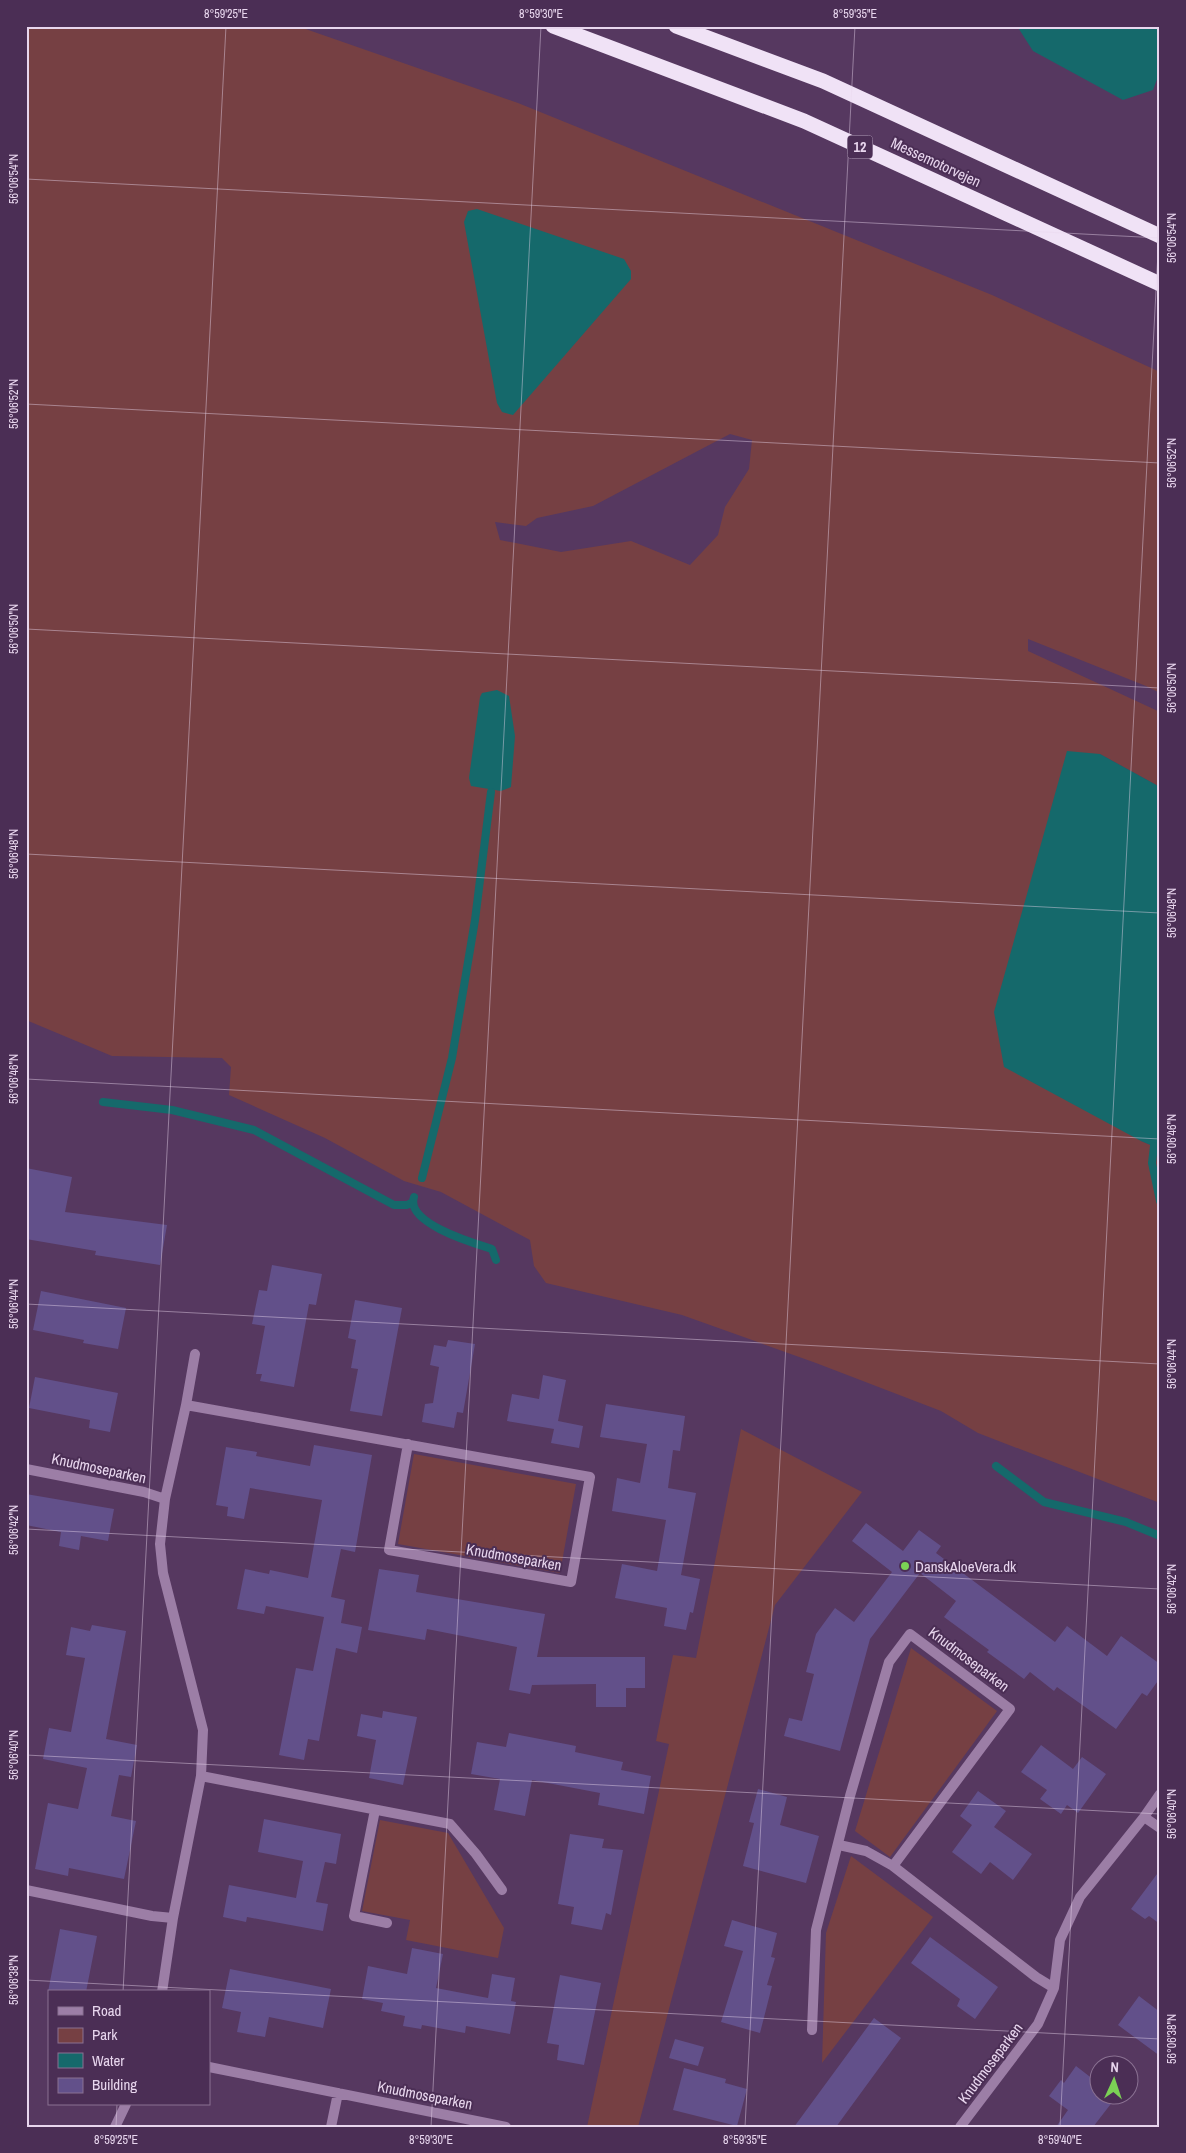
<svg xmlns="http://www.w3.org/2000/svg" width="1186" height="2153" viewBox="0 0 1186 2153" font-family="'Archivo Narrow',sans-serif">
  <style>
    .green { fill: #764043; fill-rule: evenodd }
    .water { fill: #15696b }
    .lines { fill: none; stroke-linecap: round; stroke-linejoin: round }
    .stream { stroke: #15696b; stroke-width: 8 }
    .building { fill: #62508a }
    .minor { stroke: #9c7ea6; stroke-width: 10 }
    .motorway { stroke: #f0e2f6; stroke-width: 15 }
    .ticks { fill: none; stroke: #e8d6ee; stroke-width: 1; stroke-opacity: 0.45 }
    .poi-dot { fill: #7bd155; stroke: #4b2e55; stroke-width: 2 }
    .labels { text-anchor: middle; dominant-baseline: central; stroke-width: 4; stroke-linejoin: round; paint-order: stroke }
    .shield { fill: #4b2e55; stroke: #b9a4c0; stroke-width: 1 }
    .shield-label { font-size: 14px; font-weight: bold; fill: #e8d6ee }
    .street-label { font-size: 15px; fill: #e8d6ee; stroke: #4b2e55 }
    .poi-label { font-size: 15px; fill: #e8d6ee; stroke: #4b2e55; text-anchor: start }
    .neatline { fill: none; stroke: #e8d6ee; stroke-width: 2 }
    .ticks-label { font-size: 12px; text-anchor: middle; fill: #e8d6ee }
  </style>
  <rect width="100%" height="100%" fill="#563860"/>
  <path class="green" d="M 26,26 L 297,26 L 518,103 L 992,295 L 1160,372 L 1160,693 L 1146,686 L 1028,639 L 1028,651 L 1160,712 L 1160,787 L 1100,754 L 1141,1141 L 1160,1149 L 1160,1503 L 978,1433 L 941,1411 L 816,1363 L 682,1315 L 546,1283 L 534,1266 L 530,1240 L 441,1192 L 404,1181 L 325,1138 L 229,1095 L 231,1067 L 222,1058 L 112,1056 L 26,1020 ZM 730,434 L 752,440 L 749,469 L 725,507 L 718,535 L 690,565 L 631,541 L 561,552 L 500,540 L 495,522 L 526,526 L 537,518 L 593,506 Z
    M 741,1429 L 862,1492 L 775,1605 L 638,2127 L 587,2127 L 669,1744 L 656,1741 L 673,1655 L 696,1658 Z
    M 414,1454 L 576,1484 L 560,1573 L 398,1544 Z
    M 911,1648 L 997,1711 L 890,1857 L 855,1831 Z
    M 380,1820 L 448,1833 L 504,1928 L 498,1958 L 406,1940 L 410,1920 L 362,1911 Z
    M 851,1856 L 933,1917 L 822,2063 L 826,1933 Z"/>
  <path class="water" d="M 1017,26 L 1160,26 L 1160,71 L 1153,90 L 1123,100 L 1033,51 Z
    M 477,209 L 624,259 L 631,271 L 631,279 L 513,415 L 502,412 L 497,403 L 464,222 L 468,211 Z
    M 497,690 L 509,696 L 515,736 L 511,787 L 501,791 L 471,786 L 469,778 L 480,697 L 482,693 Z
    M 1067,751 L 1100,754 L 1160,787 L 1160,1149 L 1141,1141 L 1004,1067 L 994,1012 Z"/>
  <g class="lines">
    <path class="stream" d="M 103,1102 L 172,1110 L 254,1130 L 394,1205 L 407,1205 L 413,1202
      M 1154,1146 L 1152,1163 L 1160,1201
      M 422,1178 L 452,1058 L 475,920 L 491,792
      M 414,1197 C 405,1223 473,1243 492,1249 L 496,1260
      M 996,1466 L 1044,1502 L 1126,1522 L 1160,1536"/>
  </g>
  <path class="building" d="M 26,1168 L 72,1177 L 65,1212 L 167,1225 L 160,1265 L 95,1255 L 96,1251 L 26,1239 Z
    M 272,1265 L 322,1274 L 316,1305 L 309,1304 L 294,1387 L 260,1381 L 262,1374 L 256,1374 L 265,1326 L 252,1324 L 259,1290 L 267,1291 Z
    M 41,1291 L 126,1308 L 118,1349 L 83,1343 L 84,1340 L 33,1330 Z
    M 355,1300 L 402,1308 L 382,1416 L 350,1411 L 358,1369 L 351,1368 L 356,1340 L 348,1338 Z
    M 448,1340 L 475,1344 L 463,1413 L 457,1412 L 454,1428 L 422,1422 L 425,1404 L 433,1403 L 439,1367 L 430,1365 L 434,1345 L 446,1347 Z
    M 543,1375 L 566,1380 L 558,1421 L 583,1426 L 579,1448 L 551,1443 L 554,1429 L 507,1421 L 512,1394 L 539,1399 Z
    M 35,1377 L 118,1393 L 110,1432 L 89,1428 L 90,1420 L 29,1408 Z
    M 606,1404 L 685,1416 L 680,1451 L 673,1450 L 668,1488 L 696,1493 L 681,1575 L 700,1579 L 693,1613 L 690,1612 L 686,1630 L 664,1626 L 667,1608 L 615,1598 L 622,1564 L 657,1571 L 666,1520 L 612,1511 L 617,1478 L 640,1483 L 647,1444 L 600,1437 Z
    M 314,1445 L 372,1455 L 355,1552 L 341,1549 L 331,1597 L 345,1600 L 341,1623 L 362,1627 L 357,1653 L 336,1648 L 319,1741 L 308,1739 L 304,1760 L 279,1755 L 296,1668 L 313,1671 L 324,1617 L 266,1606 L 264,1614 L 237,1609 L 245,1569 L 269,1574 L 270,1570 L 308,1578 L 322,1500 L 250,1488 L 244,1519 L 227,1516 L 228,1507 L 216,1505 L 226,1447 L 257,1452 L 256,1456 L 310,1466 Z
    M 26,1494 L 114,1509 L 108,1541 L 81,1536 L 79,1550 L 59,1546 L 61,1532 L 26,1525 Z
    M 866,1523 L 903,1551 L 919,1530 L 941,1546 L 936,1553 L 1055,1642 L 1067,1626 L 1107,1656 L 1121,1636 L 1160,1664 L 1160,1678 L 1147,1696 L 1142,1693 L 1116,1729 L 1057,1687 L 1054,1691 L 1030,1672 L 1024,1679 L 987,1652 L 989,1650 L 944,1617 L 956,1601 L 920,1573 L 870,1639 L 840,1751 L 784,1736 L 789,1718 L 802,1721 L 814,1674 L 806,1672 L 816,1634 L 835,1608 L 854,1622 L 892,1572 L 852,1541 Z
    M 379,1569 L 419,1575 L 416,1592 L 545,1614 L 537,1657 L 645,1657 L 645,1688 L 626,1688 L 626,1707 L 596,1707 L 596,1684 L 532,1685 L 530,1694 L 509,1690 L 517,1647 L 427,1629 L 425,1640 L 368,1630 Z
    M 92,1625 L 126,1631 L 106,1739 L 137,1745 L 131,1777 L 119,1775 L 111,1816 L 136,1821 L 124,1879 L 69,1868 L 68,1876 L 35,1869 L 48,1803 L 78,1809 L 87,1768 L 43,1759 L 49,1728 L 71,1732 L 85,1658 L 66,1655 L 71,1627 L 90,1631 Z
    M 383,1711 L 417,1717 L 403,1785 L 369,1778 L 376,1740 L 357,1736 L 361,1714 L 382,1718 Z
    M 509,1733 L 576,1746 L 575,1752 L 623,1762 L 621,1770 L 651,1776 L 644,1814 L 598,1805 L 600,1793 L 532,1780 L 525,1816 L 494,1810 L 500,1779 L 471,1774 L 477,1742 L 506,1747 Z
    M 1041,1745 L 1073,1769 L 1082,1757 L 1106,1774 L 1078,1813 L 1067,1805 L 1061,1814 L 1040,1799 L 1047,1790 L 1021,1772 Z
    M 758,1789 L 787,1797 L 780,1825 L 819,1836 L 806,1883 L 743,1866 L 754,1823 L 749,1822 Z
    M 978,1791 L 1006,1811 L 994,1827 L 1032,1854 L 1013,1880 L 990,1862 L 981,1874 L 952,1852 L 972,1825 L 960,1816 Z
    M 264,1819 L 341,1834 L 336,1864 L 325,1862 L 316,1902 L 328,1904 L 323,1931 L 247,1917 L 246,1922 L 223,1917 L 229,1885 L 296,1898 L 303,1861 L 258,1852 Z
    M 570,1834 L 604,1839 L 602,1848 L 623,1850 L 611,1915 L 606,1913 L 602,1930 L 571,1924 L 574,1907 L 558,1904 Z
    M 1160,1870 L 1160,1924 L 1149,1916 L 1145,1919 L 1131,1909 Z
    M 732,1920 L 777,1933 L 771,1957 L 775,1958 L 767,1985 L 772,1986 L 760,2033 L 721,2022 L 743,1951 L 724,1946 Z
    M 60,1929 L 97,1936 L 86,1992 L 48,1992 Z
    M 930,1937 L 998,1987 L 975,2019 L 957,2006 L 960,1999 L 911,1963 Z
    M 412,1948 L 443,1954 L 436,1988 L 488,1998 L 492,1974 L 515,1978 L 511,2001 L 516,2002 L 510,2034 L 466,2026 L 465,2033 L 422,2025 L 421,2029 L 403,2026 L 405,2016 L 381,2011 L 383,2003 L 362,1999 L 368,1966 L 407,1974 Z
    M 230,1969 L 331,1989 L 323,2028 L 269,2017 L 265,2037 L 237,2032 L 241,2012 L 222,2008 Z
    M 560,1975 L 601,1983 L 584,2065 L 557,2060 L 559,2045 L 547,2043 Z
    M 1139,1996 L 1160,2012 L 1160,2056 L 1118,2025 Z
    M 874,2018 L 901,2038 L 836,2127 L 794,2127 Z
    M 675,2039 L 704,2047 L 698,2066 L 669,2058 Z
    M 1076,2066 L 1098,2083 L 1098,2096 L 1117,2096 L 1093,2127 L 1056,2127 L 1068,2110 L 1049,2096 L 1061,2080 L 1064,2083 Z
    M 684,2068 L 726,2079 L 725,2083 L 747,2089 L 737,2126 L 673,2110 Z"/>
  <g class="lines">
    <path class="minor" d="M 186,1405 L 590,1477 L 571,1582 L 389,1550 L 408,1444
      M 26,1469 L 144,1492 L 165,1499
      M 201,1776 L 450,1824 L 476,1854 L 502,1890
      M 375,1810 L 354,1916 L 387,1923
      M 1144,1817 L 1160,1828
      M 839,1845 L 866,1851 L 893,1866 L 1036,1977 L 1054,1988
      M 26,1890 L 152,1916 L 173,1918
      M 162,1992 L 173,1918 L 201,1776 L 203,1730 L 163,1573 L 160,1544 L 165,1499 L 186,1405 L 195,1354
      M 812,2030 L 816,1930 L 850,1796 L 889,1662 L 910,1634 L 1010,1709 L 893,1866
      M 209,2067 L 506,2127
      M 115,2127 L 126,2104
      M 331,2127 L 338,2093
      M 960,2127 L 1038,2024 L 1054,1988 L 1060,1940 L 1080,1897 L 1144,1817 L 1160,1794"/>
    <path class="motorway" d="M 553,26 L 804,121 L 1160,284
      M 676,26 L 823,81 L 1160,236"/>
  </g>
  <path class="ticks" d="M 26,179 L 1160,238M 26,404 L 1160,463M 26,629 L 1160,688M 26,854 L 1160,913M 26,1079 L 1160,1139M 26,1304 L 1160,1364M 26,1529 L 1160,1589M 26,1755 L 1160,1814M 26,1980 L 1160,2039M 123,1992 L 226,26M 116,2127 L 117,2104M 431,2127 L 541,26M 745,2127 L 855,26M 1060,2127 L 1160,214"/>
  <circle class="poi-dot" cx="905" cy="1566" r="5"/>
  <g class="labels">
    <rect class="shield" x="847.5" y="135.5" width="25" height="23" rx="4"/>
    <g class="shield-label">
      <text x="860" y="147">12</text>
    </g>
    <g class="street-label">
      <text transform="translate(936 162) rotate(25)">Messemotorvejen</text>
      <text transform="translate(99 1468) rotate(12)">Knudmoseparken</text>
      <text transform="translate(514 1557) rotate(10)">Knudmoseparken</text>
      <text transform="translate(969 1659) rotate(37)">Knudmoseparken</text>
      <text transform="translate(990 2063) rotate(-53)">Knudmoseparken</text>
      <text transform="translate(425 2095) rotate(11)">Knudmoseparken</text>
    </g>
    <g class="poi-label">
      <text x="915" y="1566">DanskAloeVera.dk</text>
    </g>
  </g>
  <rect width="1186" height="2153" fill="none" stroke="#4b2e55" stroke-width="55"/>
  <rect x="48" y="1990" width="162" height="115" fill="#4b2e55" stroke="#8a7192"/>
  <rect x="58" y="2007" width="25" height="8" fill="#9c7ea6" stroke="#8a7192"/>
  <text x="92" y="2016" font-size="15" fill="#e8d6ee">Road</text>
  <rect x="58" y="2028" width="25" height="15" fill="#764043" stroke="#8a7192"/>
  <text x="92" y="2040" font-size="15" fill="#e8d6ee">Park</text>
  <rect x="58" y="2053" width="25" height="15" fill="#15696b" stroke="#8a7192"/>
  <text x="92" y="2066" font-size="15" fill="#e8d6ee">Water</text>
  <rect x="58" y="2078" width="25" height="15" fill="#62508a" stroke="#8a7192"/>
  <text x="92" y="2090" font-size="15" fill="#e8d6ee">Building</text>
  <g transform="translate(1114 2080) rotate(3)"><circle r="24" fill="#4b2e55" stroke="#8a7192"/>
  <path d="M0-4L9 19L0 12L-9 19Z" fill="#7bd155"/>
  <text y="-8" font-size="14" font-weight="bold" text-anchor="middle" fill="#e8d6ee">N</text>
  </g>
  <rect x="28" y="28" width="1130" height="2098" class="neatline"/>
  <g class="ticks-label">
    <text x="226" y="18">8°59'25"E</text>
    <text x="541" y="18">8°59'30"E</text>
    <text x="855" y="18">8°59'35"E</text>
    <text transform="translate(14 179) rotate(-90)" y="4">56°06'54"N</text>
    <text transform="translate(1172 238) rotate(-90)" y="4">56°06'54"N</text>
    <text transform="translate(14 404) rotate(-90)" y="4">56°06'52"N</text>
    <text transform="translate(1172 463) rotate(-90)" y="4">56°06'52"N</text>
    <text transform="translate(14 629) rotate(-90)" y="4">56°06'50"N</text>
    <text transform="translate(1172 688) rotate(-90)" y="4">56°06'50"N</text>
    <text transform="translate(14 854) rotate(-90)" y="4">56°06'48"N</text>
    <text transform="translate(1172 913) rotate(-90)" y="4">56°06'48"N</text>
    <text transform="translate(14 1079) rotate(-90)" y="4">56°06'46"N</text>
    <text transform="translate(1172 1139) rotate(-90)" y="4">56°06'46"N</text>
    <text transform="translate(14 1304) rotate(-90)" y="4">56°06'44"N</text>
    <text transform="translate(1172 1364) rotate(-90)" y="4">56°06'44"N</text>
    <text transform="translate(14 1530) rotate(-90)" y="4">56°06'42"N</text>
    <text transform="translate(1172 1589) rotate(-90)" y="4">56°06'42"N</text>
    <text transform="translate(14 1755) rotate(-90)" y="4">56°06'40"N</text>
    <text transform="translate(1172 1814) rotate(-90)" y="4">56°06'40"N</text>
    <text transform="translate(14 1980) rotate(-90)" y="4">56°06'38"N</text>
    <text transform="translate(1172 2039) rotate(-90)" y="4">56°06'38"N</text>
    <text x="116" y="2144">8°59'25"E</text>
    <text x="431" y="2144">8°59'30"E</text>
    <text x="745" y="2144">8°59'35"E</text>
    <text x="1060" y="2144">8°59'40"E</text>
  </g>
</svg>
